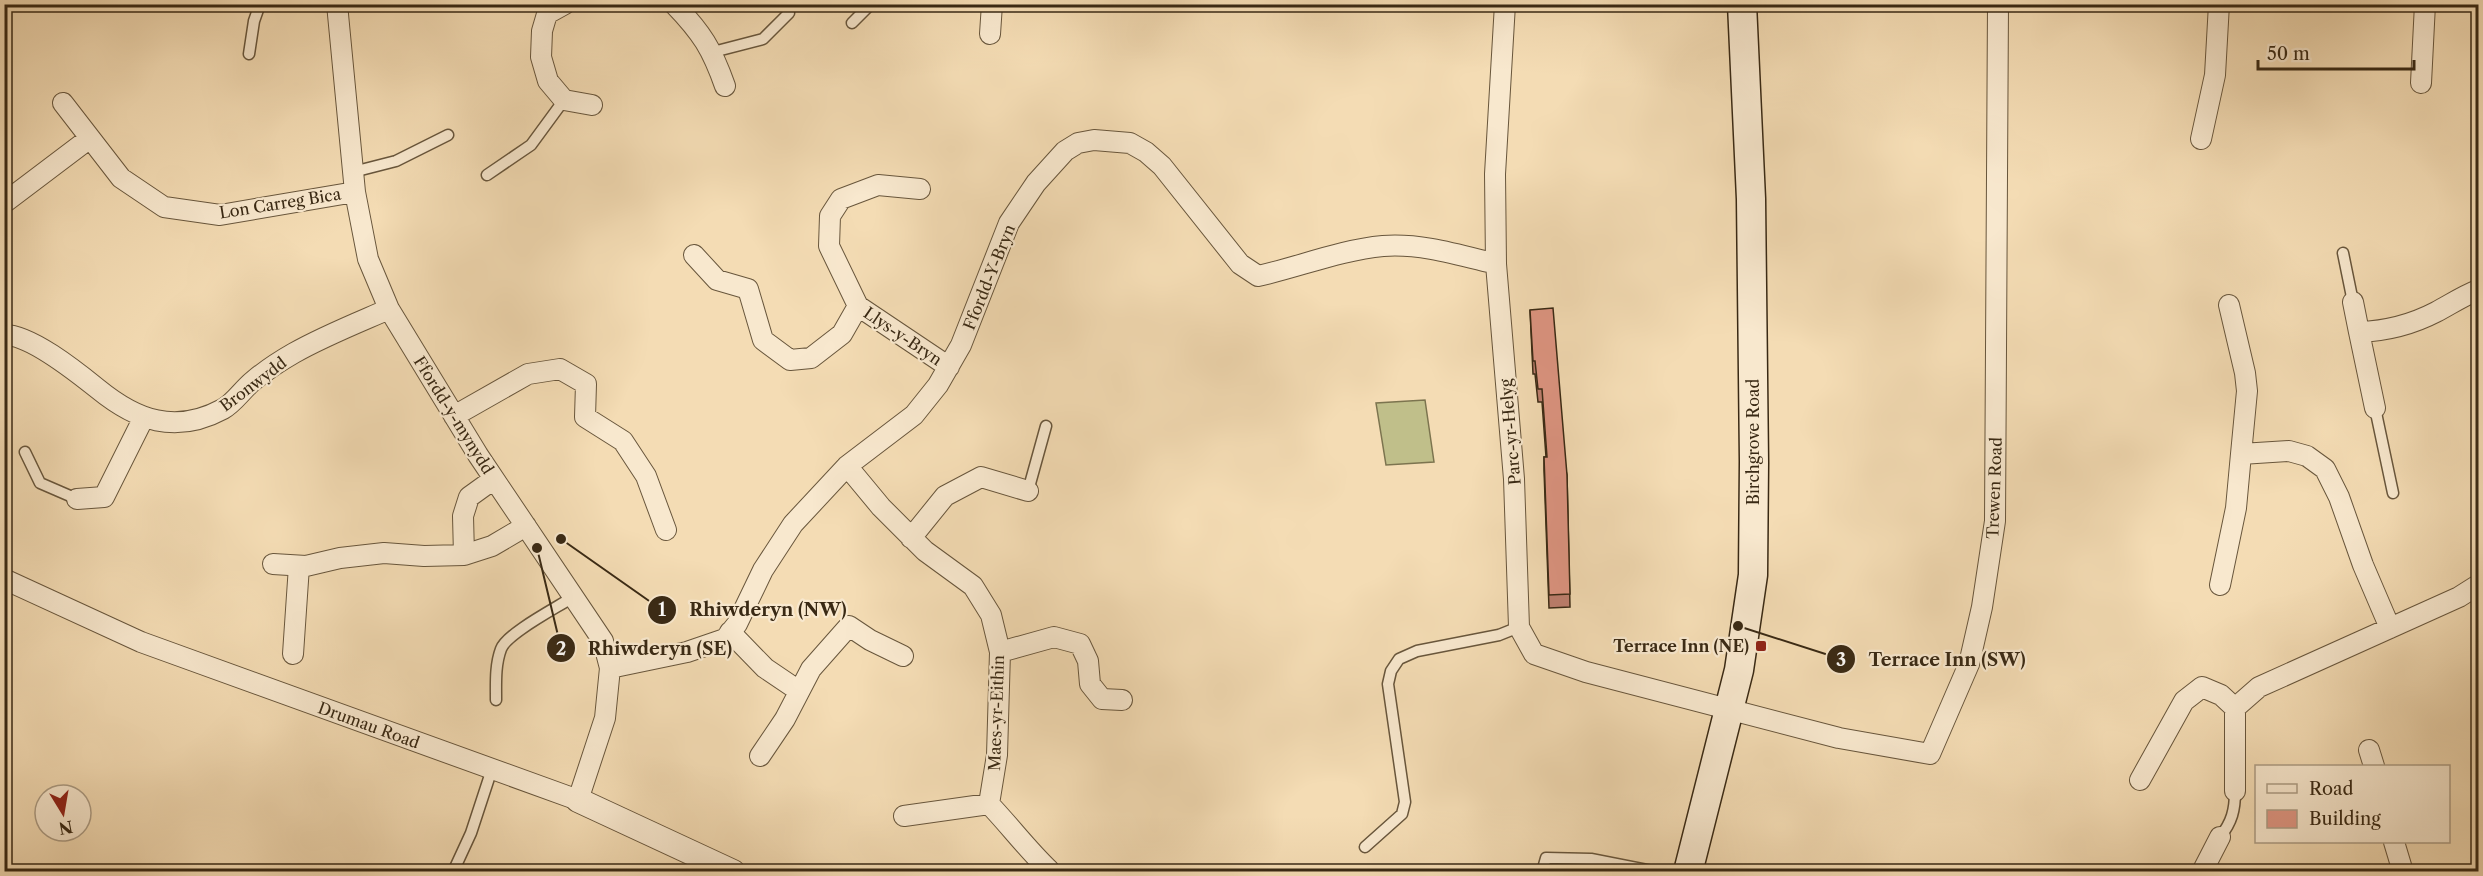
<svg xmlns="http://www.w3.org/2000/svg" width="2483" height="876" viewBox="0 0 2483 876" font-family="'Libre Caslon Text',serif">
  <style>
    .park { fill: #c0bf8a; stroke: #7c744f; stroke-width: 1.5 }
    .lines { fill: none; stroke-linecap: round; stroke-linejoin: round }
    .service-casing { stroke: #68563c; stroke-width: 13 }
    .minor-casing { stroke: #68563c; stroke-width: 22 }
    .tertiary-casing { stroke: #68563c; stroke-width: 26 }
    .secondary-casing { stroke: #392914; stroke-width: 31 }
    .service { stroke: #f8e8ce; stroke-width: 10 }
    .minor { stroke: #f8e8ce; stroke-width: 20 }
    .tertiary { stroke: #f8e8ce; stroke-width: 24 }
    .secondary { stroke: #f8e8ce; stroke-width: 28 }
    .wall { fill: #bf8070; stroke: #392914; stroke-width: 1.5 }
    .building { fill: #de9582; stroke: #392914; stroke-width: 1.5 }
    .poi-dot { fill: #8f2418; stroke: #f8e8ce; stroke-width: 2 }
    .labels { text-anchor: middle; dominant-baseline: central; stroke-width: 4.5; stroke-linejoin: round; paint-order: stroke }
    .street-label { font-size: 16px; fill: #392914; stroke: #f8e8ce }
    .poi-label { font-size: 16px; font-weight: bold; fill: #392914; stroke: #f8e8ce; text-anchor: end }
    .leader { fill: none; stroke: #392914; stroke-width: 2 }
    .callout-dot { fill: #392914; stroke: #f8e8ce; stroke-width: 2 }
    .mark-label { font-size: 18px; text-anchor: middle; font-weight: bold; fill: #fff }
    .callout-label { font-size: 18px; text-anchor: middle; font-weight: bold; fill: #392914; stroke: #f8e8ce; stroke-width: 4.5; stroke-linejoin: round; paint-order: stroke }
  </style>
  <rect width="100%" height="100%" fill="#f4dcb4"/>
  <filter id="stains"><feTurbulence type="fractalNoise" baseFrequency=".00333" numOctaves="4"/><feColorMatrix values="0 0 0 0 .2 0 0 0 0 .09 0 0 0 0 .02 0 0 0 .5 -.17"/></filter>
  <radialGradient id="worn" r=".72"><stop offset=".6" stop-color="#630" stop-opacity="0"/><stop offset="1" stop-color="#630" stop-opacity=".3"/></radialGradient>
  <path class="park" d="M 1425,400 L 1434,462 L 1386,465 L 1376,403 Z"/>
  <g class="lines">
    <g class="service-casing">
      <path id="service" d="M 852,23 L 871,4
        M 713,52 L 763,39 L 789,13
        M 249,54 L 254,21 L 260,4
        M 353,172 L 396,161 L 448,135
        M 487,175 L 531,145 L 564,100
        M 2343,253 L 2353,302
        M 2375,408 L 2393,493
        M 25,452 L 40,483 L 77,499
        M 1028,491 L 1046,426
        M 496,700 C 496,683 495,665 501,649 C 507,633 558,607 573,597
        M 2220,837 C 2232,822 2235,810 2235,791
        M 1365,847 L 1402,814 L 1405,802 L 1388,684 L 1391,671 L 1399,659 L 1417,651 L 1499,635 L 1519,627
        M 453,872 L 471,833 L 492,769
        M 1542,872 L 1546,858 L 1591,859 L 1657,872"/>
    </g>
    <g class="minor-casing">
      <path id="minor" d="M 565,4 L 547,14 L 542,31 L 541,57 L 548,81 L 564,100 L 592,105
        M 674,4 C 702,33 712,49 725,86
        M 1505,4 L 1495,174 L 1496,264 L 1514,479 L 1519,627 L 1534,654 L 1586,672 L 1839,738 L 1930,754 L 1969,664 L 1982,607 L 1995,521 L 1998,4
        M 990,34 L 992,4
        M 2421,83 L 2425,4
        M 63,103 L 121,178 L 164,207 L 220,215 L 355,192
        M 2201,139 L 2215,75 L 2219,4
        M 920,189 L 878,185 L 841,199 L 830,216 L 829,246 L 858,306 L 949,367
        M 4,203 L 90,138
        M 694,255 L 717,280 L 748,289 L 763,340 L 790,360 L 811,358 L 842,334 L 858,306
        M 2353,302 L 2359,332 C 2386,331 2413,324 2436,312 C 2451,304 2463,296 2478,290
        M 2229,305 L 2245,373 L 2247,391 L 2241,454
        M 2359,332 L 2375,408
        M 4,335 C 30,334 78,373 98,389 C 136,420 175,435 223,409 C 234,403 243,389 253,381 C 265,371 280,361 294,353 C 324,336 357,323 389,309
        M 454,416 L 528,374 L 560,369 L 586,384 L 585,417 L 623,441 L 646,476 L 666,530
        M 847,466 L 881,507 L 925,551 L 973,586 L 991,615 L 1000,652 L 997,755 L 989,804
        M 77,499 L 104,497 L 144,417
        M 911,538 L 945,496 L 981,477 L 1028,491
        M 464,555 L 463,516 L 469,497 L 494,479
        M 273,564 L 306,566 L 340,558 L 384,553 L 424,556 L 464,555 L 492,546 L 526,526
        M 4,579 L 141,642 L 578,800 L 605,718 L 610,668 L 603,641 L 478,455 L 389,309 L 368,259 L 355,192 L 337,4
        M 2220,585 L 2236,508 L 2241,454 L 2289,451 L 2307,456 L 2325,469 L 2339,497 L 2363,565 L 2390,628
        M 730,632 L 765,668 L 799,691
        M 1000,652 L 1054,637 L 1080,644 L 1088,661 L 1090,684 L 1102,699 L 1122,700
        M 293,654 L 299,566
        M 610,668 L 687,652 L 725,639 L 737,624 L 763,570 L 793,524 L 847,466 L 914,415 L 938,385 L 961,345 L 1009,223 L 1036,183 L 1065,151 L 1078,143 L 1094,140 L 1130,143 L 1146,152 L 1162,166 L 1240,264 L 1258,276 C 1299,267 1340,250 1383,246 C 1421,243 1459,255 1496,264
        M 2369,750 L 2374,766
        M 760,756 L 785,719 L 811,669 L 849,626 L 870,640 L 903,656
        M 2140,780 L 2184,701 L 2202,687 L 2221,695 L 2235,708
        M 2235,791 L 2235,708 L 2259,687 L 2459,597 L 2478,585
        M 904,816 L 989,804 C 1010,826 1027,849 1049,870
        M 2394,842 L 2403,872
        M 2202,872 L 2220,837"/>
    </g>
    <g class="tertiary-casing">
      <path id="tertiary" d="M 578,800 L 733,872"/>
    </g>
    <g class="secondary-casing">
      <path id="secondary" d="M 1688,872 L 1739,670 L 1753,575 L 1754,462 L 1751,199 L 1742,4"/>
    </g>
    <use href="#service" class="service"/>
    <use href="#minor" class="minor"/>
    <use href="#tertiary" class="tertiary"/>
    <use href="#secondary" class="secondary"/>
  </g>
  <path class="wall" d="M 1530,310 L 1567,475 L 1570,607 L 1549,608 L 1544,470 L 1544,457 L 1546,457 L 1542,402 L 1538,402 L 1535,374 L 1533,374 Z"/>
  <path class="building" d="M 1553,308 L 1567,475 L 1570,594 L 1549,595 L 1544,457 L 1547,457 L 1542,389 L 1538,389 L 1535,361 L 1533,361 L 1530,310 Z"/>
  <rect class="poi-dot" x="1755" y="640" width="12" height="12" rx="3"/>
  <g class="labels">
    <g class="street-label">
      <text transform="translate(280 203) rotate(-9)">Lon Carreg Bica</text>
      <text transform="translate(989 277) rotate(-68)">Ffordd-Y-Bryn</text>
      <text transform="translate(903 336) rotate(34)">Llys-y-Bryn</text>
      <text transform="translate(253 384) rotate(-37)">Bronwydd</text>
      <text transform="translate(454 415) rotate(58)">Ffordd-y-mynydd</text>
      <text transform="translate(1510 432) rotate(-95)">Parc-yr-Helyg</text>
      <text transform="translate(1753 442) rotate(-90)">Birchgrove Road</text>
      <text transform="translate(1994 488) rotate(-88)">Trewen Road</text>
      <text transform="translate(996 713) rotate(-88)">Maes-yr-Eithin</text>
      <text transform="translate(369 725) rotate(20)">Drumau Road</text>
    </g>
    <g class="poi-label">
      <text x="1749" y="646">Terrace Inn (NE)</text>
    </g>
  </g>
  <path class="leader" d="M561 539L662 610M537 548L561 648M1738 626L1841 659"/>
  <g class="callout-dot">
    <circle cx="561" cy="539" r="6"/>
    <circle cx="537" cy="548" r="6"/>
    <circle cx="1738" cy="626" r="6"/>
    <circle cx="662" cy="610" r="15"/>
    <circle cx="561" cy="648" r="15"/>
    <circle cx="1841" cy="659" r="15"/>
  </g>
  <g class="mark-label">
    <text x="662" y="616">1</text>
    <text x="561" y="655">2</text>
    <text x="1841" y="666">3</text>
  </g>
  <g class="callout-label">
    <text x="768" y="616">Rhiwderyn (NW)</text>
    <text x="660" y="655">Rhiwderyn (SE)</text>
    <text x="1947" y="666">Terrace Inn (SW)</text>
  </g>
  <rect width="2483" height="876" fill="none" stroke="#f4dcb4" stroke-width="24"/>
  <rect x="6" y="6" width="2471" height="864" fill="none" stroke="#392914" stroke-width="3"/>
  <rect x="12" y="12" width="2459" height="852" fill="none" stroke="#392914" stroke-width="1.5"/>
  <rect x="2255" y="765" width="195" height="78" fill="#f8e8ce" stroke="#ac9c84" stroke-width="1.5"/>
  <rect x="2267" y="784" width="30" height="9" fill="#f8e8ce" stroke="#ac9c84" stroke-width="1.5"/>
  <text x="2309" y="795" font-size="18" fill="#392914">Road</text>
  <rect x="2267" y="810" width="30" height="18" fill="#de9582" stroke="#ac9c84" stroke-width="1.5"/>
  <text x="2309" y="825" font-size="18" fill="#392914">Building</text>
  <g transform="translate(63 813) rotate(169)"><circle r="28" fill="#f8e8ce" stroke="#ac9c84" stroke-width="1.5"/>
  <path d="M0-4.5L10 22L0 15L-10 22Z" fill="#8f2418"/>
  <text y="-9" font-size="16" font-weight="bold" text-anchor="middle" fill="#392914">N</text>
  </g>
  <path d="M2258 60v9h156v-9" fill="none" stroke="#392914" stroke-width="3"/>
  <text x="2267" y="60" font-size="18" fill="#392914" stroke="#f8e8ce" stroke-width="4.5" paint-order="stroke">50 m</text>
  <rect width="100%" height="100%" filter="url(#stains)"/>
  <rect width="100%" height="100%" fill="url(#worn)"/>
</svg>
